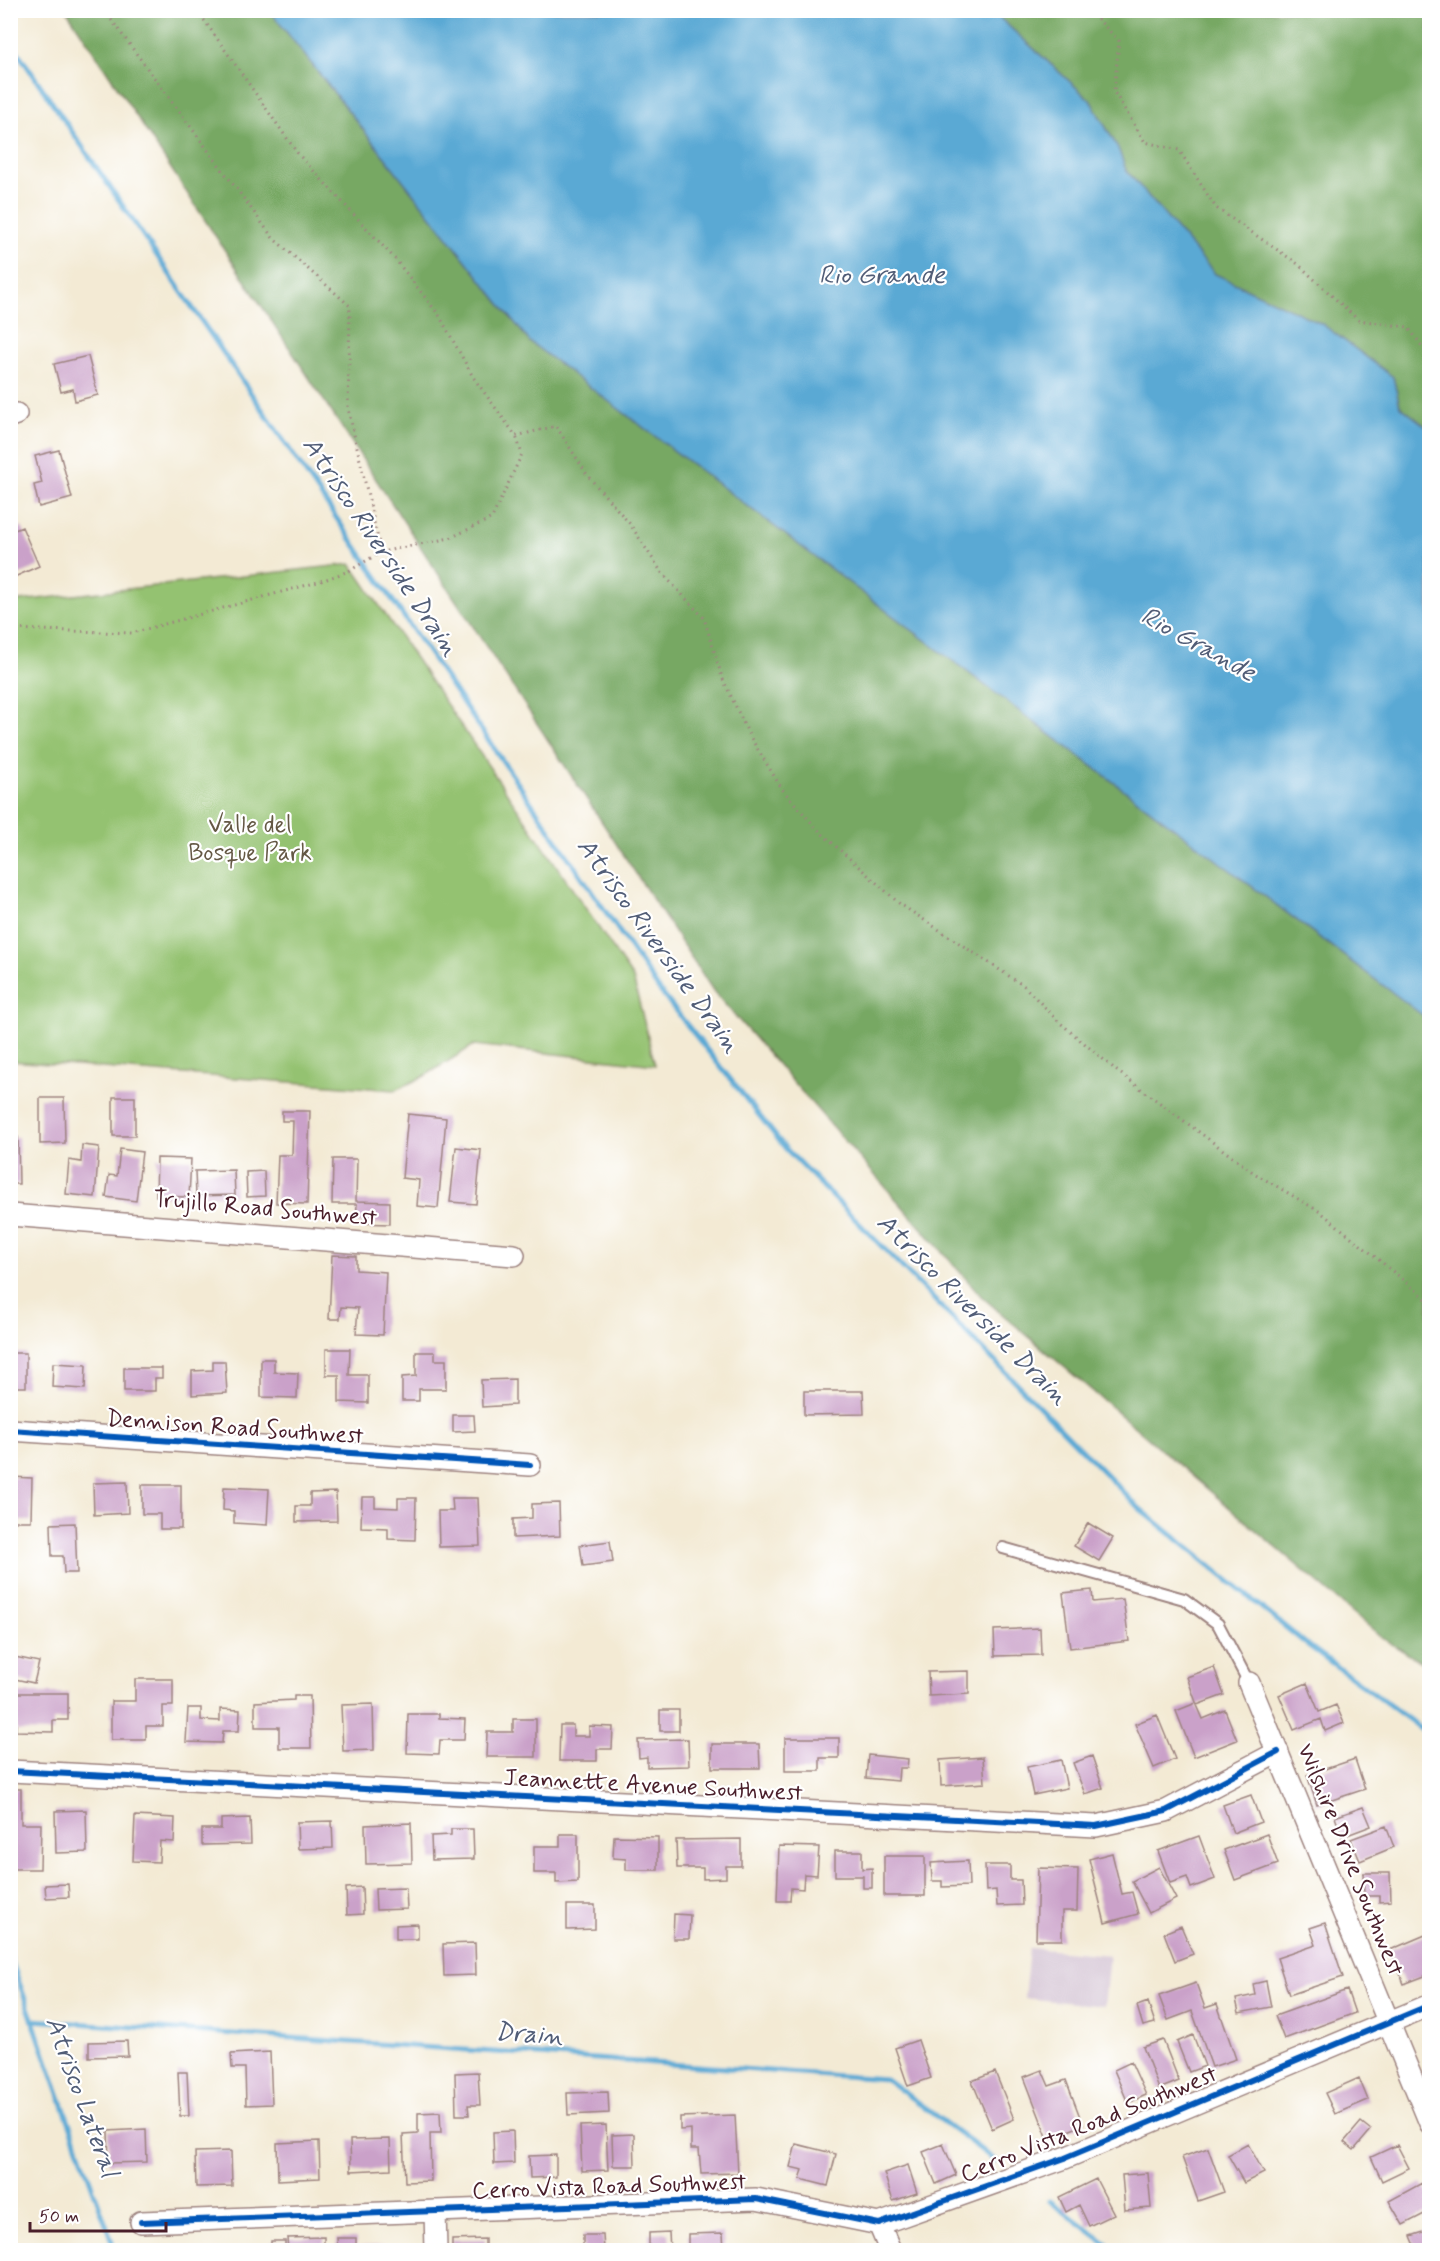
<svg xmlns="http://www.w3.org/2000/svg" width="1440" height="2261" viewBox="0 0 1440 2261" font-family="Mynerve,sans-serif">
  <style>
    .industrial { fill: #cfbdcf }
    .green { fill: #94c271; stroke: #6f704e; stroke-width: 1.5 }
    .forest { fill: #77a863; stroke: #606447; stroke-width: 1.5 }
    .water { fill: #5aa9d4; stroke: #526480; stroke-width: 1.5 }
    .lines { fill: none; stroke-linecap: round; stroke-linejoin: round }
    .stream { stroke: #5aa9d4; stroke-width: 5 }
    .building { fill: #caa1c9 }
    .lane-casing { stroke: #9e8480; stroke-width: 14 }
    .street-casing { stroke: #9e8480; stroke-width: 24 }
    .path { stroke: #9e8480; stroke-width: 3; stroke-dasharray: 1.5 4.5; stroke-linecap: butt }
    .lane { stroke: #fff; stroke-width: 10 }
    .street { stroke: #fff; stroke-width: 21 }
    .cycleway-casing { stroke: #fff; stroke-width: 10 }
    .cycleway { stroke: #0057b8; stroke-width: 6 }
    .labels { text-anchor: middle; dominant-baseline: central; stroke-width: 4.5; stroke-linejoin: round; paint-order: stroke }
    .park-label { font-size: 24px; fill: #645844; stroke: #fff }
    .street-label { font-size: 24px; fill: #4a1f2b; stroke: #fff }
    .water-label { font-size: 26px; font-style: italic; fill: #515d77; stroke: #fff }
  </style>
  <rect width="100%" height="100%" fill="#fff"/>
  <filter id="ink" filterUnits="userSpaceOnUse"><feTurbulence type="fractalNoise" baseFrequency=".0167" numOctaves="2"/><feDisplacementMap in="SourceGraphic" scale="12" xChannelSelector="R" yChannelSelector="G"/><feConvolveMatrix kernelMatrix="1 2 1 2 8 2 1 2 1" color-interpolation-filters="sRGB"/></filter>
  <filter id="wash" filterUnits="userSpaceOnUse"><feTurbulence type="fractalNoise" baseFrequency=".008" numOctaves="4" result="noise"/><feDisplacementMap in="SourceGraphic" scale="24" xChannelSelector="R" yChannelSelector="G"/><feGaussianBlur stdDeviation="1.35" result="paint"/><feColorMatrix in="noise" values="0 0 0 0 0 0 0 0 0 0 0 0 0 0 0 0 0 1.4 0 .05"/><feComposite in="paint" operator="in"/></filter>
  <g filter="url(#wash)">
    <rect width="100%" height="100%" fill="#f3ead4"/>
    <path class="industrial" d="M 1029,1948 L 1109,1955 L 1104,2006 L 1024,1998 Z"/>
    <path class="green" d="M 351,564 L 633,978 L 655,1065 L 474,1045 L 423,1077 L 395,1090 L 11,1061 L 11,602 Z"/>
    <path class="forest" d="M 67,11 L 270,11 L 530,342 L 1429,1020 L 1429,1667 L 1385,1640 L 982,1297 L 714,992 Z
      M 992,11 L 1429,11 L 1429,429 L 1400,406 L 1393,377 L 1322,324 L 1215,274 L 1126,170 L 1118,148 L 1090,100 Z"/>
    <path class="water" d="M 992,11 L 1090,100 L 1118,148 L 1126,170 L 1215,274 L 1322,324 L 1393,377 L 1400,406 L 1429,429 L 1429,1020 L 530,342 L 270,11 Z"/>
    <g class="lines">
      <path class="stream" d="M 10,41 L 660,991 L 786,1149 L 1139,1508 L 1305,1643 L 1430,1735
        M 10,1957 L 115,2250
        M 32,2020 L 886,2079 L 996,2161
        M 1050,2201 L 1115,2250"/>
    </g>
    <g id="blocks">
      <path class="building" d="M 88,356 L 98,395 L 75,401 L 73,389 L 61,392 L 54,364 Z
        M 59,450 L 72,498 L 39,507 L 34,485 L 42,483 L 35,456 Z
        M 22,527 L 39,566 L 12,578 L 10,532 Z
        M 113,1097 L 135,1097 L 135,1136 L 113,1136 Z
        M 40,1098 L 64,1098 L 65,1143 L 40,1144 Z
        M 282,1111 L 310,1111 L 307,1204 L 276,1203 L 278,1155 L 292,1155 L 293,1121 L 282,1121 Z
        M 408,1114 L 446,1118 L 438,1208 L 417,1206 L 419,1180 L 402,1178 Z
        M 10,1137 L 18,1137 L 19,1184 L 10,1184 Z
        M 82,1145 L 99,1147 L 95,1197 L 66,1194 L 69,1160 L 81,1162 Z
        M 456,1147 L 481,1150 L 476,1204 L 450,1202 Z
        M 120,1149 L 142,1152 L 136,1201 L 106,1197 L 109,1175 L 117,1176 Z
        M 157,1158 L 191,1159 L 189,1197 L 156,1196 Z
        M 333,1159 L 357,1159 L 356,1201 L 390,1202 L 390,1224 L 356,1223 L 357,1204 L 332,1204 Z
        M 234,1170 L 235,1195 L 196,1196 L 195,1171 Z
        M 264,1171 L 265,1196 L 247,1197 L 246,1172 Z
        M 332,1255 L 356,1256 L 356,1270 L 386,1272 L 383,1335 L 356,1334 L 358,1308 L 341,1307 L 340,1319 L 329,1319 Z
        M 326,1349 L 350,1349 L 349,1375 L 368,1375 L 368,1403 L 339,1402 L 339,1375 L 326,1375 Z
        M 416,1352 L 435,1352 L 435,1360 L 446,1360 L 446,1389 L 419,1389 L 419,1401 L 402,1401 L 402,1377 L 416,1376 Z
        M 10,1353 L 26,1353 L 26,1387 L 10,1387 Z
        M 261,1359 L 274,1359 L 274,1372 L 298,1373 L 297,1398 L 261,1397 Z
        M 213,1361 L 225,1361 L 227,1393 L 192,1395 L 192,1371 L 213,1370 Z
        M 53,1363 L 86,1365 L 85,1389 L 52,1387 Z
        M 124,1368 L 162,1368 L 162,1378 L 155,1378 L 155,1391 L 124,1391 Z
        M 515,1379 L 515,1405 L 482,1407 L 481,1380 Z
        M 804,1391 L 863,1391 L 864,1414 L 804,1415 Z
        M 453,1415 L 474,1415 L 475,1431 L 453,1432 Z
        M 10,1477 L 32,1478 L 31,1521 L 10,1521 Z
        M 127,1482 L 128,1513 L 94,1515 L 93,1483 Z
        M 142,1485 L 181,1485 L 181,1529 L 160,1529 L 160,1514 L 142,1514 Z
        M 224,1487 L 269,1489 L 267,1525 L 234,1523 L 234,1511 L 223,1510 Z
        M 336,1492 L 337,1521 L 296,1522 L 296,1506 L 310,1506 L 310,1493 Z
        M 362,1497 L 375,1497 L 375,1507 L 398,1508 L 398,1498 L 416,1498 L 415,1540 L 388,1539 L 388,1528 L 361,1527 Z
        M 452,1498 L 478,1498 L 480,1546 L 439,1547 L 438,1511 L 453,1511 Z
        M 559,1503 L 560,1536 L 513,1538 L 513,1519 L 532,1518 L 532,1504 Z
        M 75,1523 L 77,1573 L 64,1573 L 63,1556 L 52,1556 L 51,1524 Z
        M 1088,1523 L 1113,1538 L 1099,1561 L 1074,1546 Z
        M 610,1541 L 613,1562 L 583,1566 L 580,1545 Z
        M 1092,1590 L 1093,1602 L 1123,1599 L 1129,1641 L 1070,1648 L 1063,1593 Z
        M 1040,1628 L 1041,1655 L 995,1656 L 994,1630 Z
        M 10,1656 L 39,1662 L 34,1683 L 10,1678 Z
        M 1214,1667 L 1224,1695 L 1197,1705 L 1187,1677 Z
        M 969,1671 L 969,1694 L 929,1696 L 928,1672 Z
        M 135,1679 L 173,1679 L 173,1706 L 163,1706 L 163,1726 L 146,1726 L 146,1740 L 111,1740 L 111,1701 L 135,1701 Z
        M 1307,1683 L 1319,1712 L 1336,1705 L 1344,1723 L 1325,1731 L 1321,1719 L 1294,1730 L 1279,1695 Z
        M 16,1693 L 68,1693 L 68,1720 L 53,1720 L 53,1732 L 16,1731 Z
        M 294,1696 L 310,1696 L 311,1748 L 279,1748 L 279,1727 L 255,1727 L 255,1702 L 294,1700 Z
        M 1196,1703 L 1203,1719 L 1225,1710 L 1237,1740 L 1194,1757 L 1176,1711 Z
        M 373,1704 L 374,1750 L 343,1751 L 341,1705 Z
        M 188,1708 L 201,1708 L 201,1720 L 220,1721 L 220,1709 L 240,1710 L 239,1731 L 223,1731 L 222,1743 L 186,1742 Z
        M 660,1710 L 679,1710 L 679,1731 L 660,1731 Z
        M 408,1714 L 439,1714 L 439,1718 L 465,1719 L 464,1740 L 440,1740 L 439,1754 L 407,1753 Z
        M 1157,1715 L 1175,1759 L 1154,1768 L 1135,1724 Z
        M 513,1719 L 536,1719 L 536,1757 L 486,1757 L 487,1732 L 513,1732 Z
        M 560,1725 L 573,1725 L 573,1736 L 589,1736 L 589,1726 L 613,1727 L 612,1749 L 597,1749 L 597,1761 L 559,1761 Z
        M 785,1738 L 839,1738 L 839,1758 L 820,1758 L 820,1771 L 785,1771 Z
        M 688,1739 L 689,1766 L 647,1767 L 647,1757 L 639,1758 L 638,1740 Z
        M 712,1744 L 759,1744 L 760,1768 L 712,1768 Z
        M 868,1755 L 908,1759 L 907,1768 L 899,1768 L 898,1781 L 866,1778 Z
        M 1092,1756 L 1103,1788 L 1085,1794 L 1073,1763 Z
        M 983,1757 L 985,1783 L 941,1786 L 940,1760 Z
        M 1355,1759 L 1365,1789 L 1317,1805 L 1307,1775 Z
        M 1061,1760 L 1067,1788 L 1033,1795 L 1027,1767 Z
        M 10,1789 L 21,1789 L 21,1824 L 41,1824 L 40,1869 L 10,1869 Z
        M 1251,1795 L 1261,1822 L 1233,1833 L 1223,1805 Z
        M 1363,1807 L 1371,1826 L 1342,1837 L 1335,1817 Z
        M 86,1810 L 87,1852 L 56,1853 L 55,1811 Z
        M 135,1816 L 175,1818 L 174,1842 L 160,1841 L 159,1862 L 133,1861 Z
        M 250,1818 L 251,1844 L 202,1845 L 202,1829 L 221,1829 L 221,1819 Z
        M 332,1821 L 333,1848 L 298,1849 L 297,1822 Z
        M 411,1823 L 412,1863 L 366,1864 L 365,1825 Z
        M 1386,1826 L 1394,1847 L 1360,1861 L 1351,1839 Z
        M 451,1829 L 473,1829 L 474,1859 L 432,1860 L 431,1836 L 451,1835 Z
        M 560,1834 L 578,1834 L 578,1882 L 556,1883 L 556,1873 L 534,1873 L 534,1846 L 560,1846 Z
        M 1267,1834 L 1278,1864 L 1235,1880 L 1224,1850 Z
        M 614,1836 L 658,1837 L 658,1870 L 626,1870 L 626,1859 L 613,1858 Z
        M 1199,1836 L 1215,1879 L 1191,1888 L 1187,1877 L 1170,1883 L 1158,1851 Z
        M 741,1839 L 741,1866 L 726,1866 L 726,1878 L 703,1879 L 703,1868 L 677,1868 L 676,1840 Z
        M 779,1846 L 819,1847 L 817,1875 L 804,1874 L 803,1889 L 791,1888 L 790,1901 L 777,1901 Z
        M 835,1851 L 862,1851 L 862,1869 L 872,1868 L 872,1888 L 863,1888 L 863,1876 L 835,1876 Z
        M 1112,1853 L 1122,1894 L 1132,1892 L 1138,1914 L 1105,1923 L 1089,1859 Z
        M 884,1856 L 925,1856 L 925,1896 L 884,1896 Z
        M 968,1861 L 969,1886 L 942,1887 L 942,1881 L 932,1881 L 931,1863 Z
        M 985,1865 L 1010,1865 L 1010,1880 L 1021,1880 L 1022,1905 L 997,1906 L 996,1890 L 986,1891 Z
        M 1159,1867 L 1176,1899 L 1149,1913 L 1132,1881 Z
        M 1038,1868 L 1078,1869 L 1077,1911 L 1062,1911 L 1062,1940 L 1036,1940 Z
        M 1363,1873 L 1390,1873 L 1391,1901 L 1379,1902 L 1379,1896 L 1364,1896 Z
        M 68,1884 L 69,1897 L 46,1898 L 45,1885 Z
        M 362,1887 L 363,1914 L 347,1915 L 346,1888 Z
        M 406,1888 L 407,1909 L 376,1910 L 375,1889 Z
        M 567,1905 L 595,1905 L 595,1929 L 567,1930 Z
        M 674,1914 L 690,1915 L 689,1939 L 673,1939 Z
        M 1325,1923 L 1343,1977 L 1289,1995 L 1277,1958 L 1316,1945 L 1310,1928 Z
        M 418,1924 L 418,1939 L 396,1939 L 396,1925 Z
        M 1181,1926 L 1193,1954 L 1175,1961 L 1164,1933 Z
        M 1430,1933 L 1430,1974 L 1404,1984 L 1390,1950 Z
        M 475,1943 L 476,1975 L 444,1976 L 443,1944 Z
        M 1266,1981 L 1271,2007 L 1239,2013 L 1236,1999 L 1255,1995 L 1253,1984 Z
        M 1196,1983 L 1205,2008 L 1217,2004 L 1236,2059 L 1212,2067 L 1192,2011 L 1168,2020 L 1159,1996 Z
        M 1347,1990 L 1355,2013 L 1284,2039 L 1275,2016 Z
        M 1148,2002 L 1155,2023 L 1143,2026 L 1137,2006 Z
        M 1193,2035 L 1205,2066 L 1189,2072 L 1177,2042 Z
        M 918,2040 L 931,2078 L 908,2086 L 895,2048 Z
        M 1163,2040 L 1179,2081 L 1159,2089 L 1143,2047 Z
        M 127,2041 L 128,2056 L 89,2057 L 89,2042 Z
        M 270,2052 L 272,2104 L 246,2105 L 245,2068 L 232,2068 L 231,2054 Z
        M 1131,2062 L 1146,2095 L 1128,2103 L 1114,2070 Z
        M 1042,2070 L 1049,2086 L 1066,2080 L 1083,2125 L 1048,2139 L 1024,2077 Z
        M 178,2072 L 187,2072 L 189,2116 L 180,2116 Z
        M 478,2072 L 480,2105 L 468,2105 L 469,2115 L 456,2115 L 455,2073 Z
        M 995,2072 L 1014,2119 L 992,2129 L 972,2081 Z
        M 1359,2078 L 1368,2100 L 1335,2114 L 1325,2093 Z
        M 608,2092 L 609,2113 L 568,2115 L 567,2093 Z
        M 440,2112 L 441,2133 L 430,2133 L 431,2181 L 405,2182 L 403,2134 L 418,2133 L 418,2113 Z
        M 735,2115 L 738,2173 L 701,2174 L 699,2149 L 691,2149 L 691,2129 L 680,2130 L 680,2117 Z
        M 1361,2122 L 1371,2130 L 1354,2150 L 1344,2142 Z
        M 606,2125 L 608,2170 L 582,2171 L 580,2126 Z
        M 146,2129 L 147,2162 L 109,2163 L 108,2131 Z
        M 513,2131 L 514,2163 L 494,2164 L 493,2132 Z
        M 634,2134 L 635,2166 L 613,2166 L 612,2135 Z
        M 390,2139 L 391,2169 L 351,2171 L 350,2140 Z
        M 319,2141 L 320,2178 L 278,2180 L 277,2143 Z
        M 796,2144 L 836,2154 L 828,2186 L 800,2179 L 803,2170 L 790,2167 Z
        M 943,2144 L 956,2175 L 936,2184 L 923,2152 Z
        M 1248,2144 L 1264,2173 L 1244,2183 L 1228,2155 Z
        M 1397,2145 L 1409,2168 L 1382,2181 L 1371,2157 Z
        M 1208,2148 L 1224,2192 L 1198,2201 L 1182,2157 Z
        M 231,2151 L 232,2186 L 196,2187 L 195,2152 Z
        M 556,2155 L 556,2177 L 530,2178 L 529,2156 Z
        M 908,2165 L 917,2193 L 893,2201 L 884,2173 Z
        M 1148,2173 L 1151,2208 L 1125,2210 L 1122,2175 Z
        M 1096,2179 L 1114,2214 L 1089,2226 L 1079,2205 L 1066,2212 L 1059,2197 Z
        M 1422,2183 L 1430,2196 L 1430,2211 L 1403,2225 L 1389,2201 Z
        M 1430,2230 L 1430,2250 L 1417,2250 L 1411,2236 Z
        M 669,2232 L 670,2250 L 649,2250 L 649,2233 Z
        M 723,2233 L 724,2250 L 688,2250 L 688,2234 Z
        M 583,2235 L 603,2235 L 604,2250 L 583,2250 Z
        M 324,2237 L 324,2250 L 288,2250 L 287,2238 Z
        M 337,2238 L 356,2238 L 356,2247 L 390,2245 L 390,2250 L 338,2250 Z
        M 485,2239 L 485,2250 L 452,2250 L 452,2240 Z
        M 271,2241 L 285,2241 L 285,2250 L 271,2250 Z"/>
    </g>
  </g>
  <g filter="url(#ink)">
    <use href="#blocks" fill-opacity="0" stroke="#9e8480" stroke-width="1.5"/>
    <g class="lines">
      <g class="lane-casing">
        <path id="lane" d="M 1003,1548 L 1184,1599 L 1218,1624 L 1249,1683"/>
      </g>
      <g class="street-casing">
        <path id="street" d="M 10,416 L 16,414
          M 10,1215 L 514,1255
          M 10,1430 L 530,1465
          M 1249,1683 L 1430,2123
          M 10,1771 L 1096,1826 L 1166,1811 L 1278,1752
          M 435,2211 L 436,2250
          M 141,2222 L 756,2199 L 879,2224 L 1065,2158 L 1430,2005
          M 879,2224 L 890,2250"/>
      </g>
      <path class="path" d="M 104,10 L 273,238 L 350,306 L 348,408 L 381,552
        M 197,10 L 298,154 L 395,259 L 439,315 L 473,377 L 516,436 L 556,426 L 588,476 L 630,524 L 662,573 L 704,618 L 722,677 L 749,735 L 782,789 L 818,830 L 900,904 L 1024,986 L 1058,1021 L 1117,1071 L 1254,1173 L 1322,1213 L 1430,1302
        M 1089,10 L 1119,41 L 1114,92 L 1145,142 L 1179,150 L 1216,208 L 1298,264 L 1358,320 L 1408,327 L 1430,357
        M 10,629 L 132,633 L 318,582 L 349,571 L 381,552 L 450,538 L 492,518 L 522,454 L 516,436"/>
      <use href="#lane" class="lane"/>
      <use href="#street" class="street"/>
      <g class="cycleway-casing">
        <path id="cycleway" d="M 10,1430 L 530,1465
          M 10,1771 L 1096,1826 L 1166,1811 L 1278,1752
          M 141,2222 L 756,2199 L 879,2224 L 1065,2158 L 1430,2005"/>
      </g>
      <use href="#cycleway" class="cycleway"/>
    </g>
  </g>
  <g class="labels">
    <g class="park-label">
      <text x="250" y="825">Valle del<tspan x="250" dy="28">Bosque Park</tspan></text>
    </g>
    <g class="street-label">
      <text transform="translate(265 1209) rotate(5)">Trujillo Road Southwest</text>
      <text transform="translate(235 1428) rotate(4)">Dennison Road Southwest</text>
      <text transform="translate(653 1786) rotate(3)">Jeannette Avenue Southwest</text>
      <text transform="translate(1350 1860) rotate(68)">Wilshire Drive Southwest</text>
      <text transform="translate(1089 2125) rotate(-22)">Cerro Vista Road Southwest</text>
      <text transform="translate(609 2187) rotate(-2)">Cerro Vista Road Southwest</text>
    </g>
    <g class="water-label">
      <text x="882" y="276">Rio Grande</text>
      <text transform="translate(380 547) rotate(56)">Atrisco Riverside Drain</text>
      <text transform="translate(1198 645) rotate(29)">Rio Grande</text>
      <text transform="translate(658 946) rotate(54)">Atrisco Riverside Drain</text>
      <text transform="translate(972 1310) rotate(45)">Atrisco Riverside Drain</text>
      <text transform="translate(529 2035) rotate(4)">Drain</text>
      <text transform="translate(81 2097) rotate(70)">Atrisco Lateral</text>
    </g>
  </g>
  <rect width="1440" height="2261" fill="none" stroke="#fff" stroke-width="36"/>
  <path d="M30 2222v9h136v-9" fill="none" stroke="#4a1f2b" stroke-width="3"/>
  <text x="39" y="2222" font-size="18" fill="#4a1f2b" stroke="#ffffff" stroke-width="4.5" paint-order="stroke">50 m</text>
</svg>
